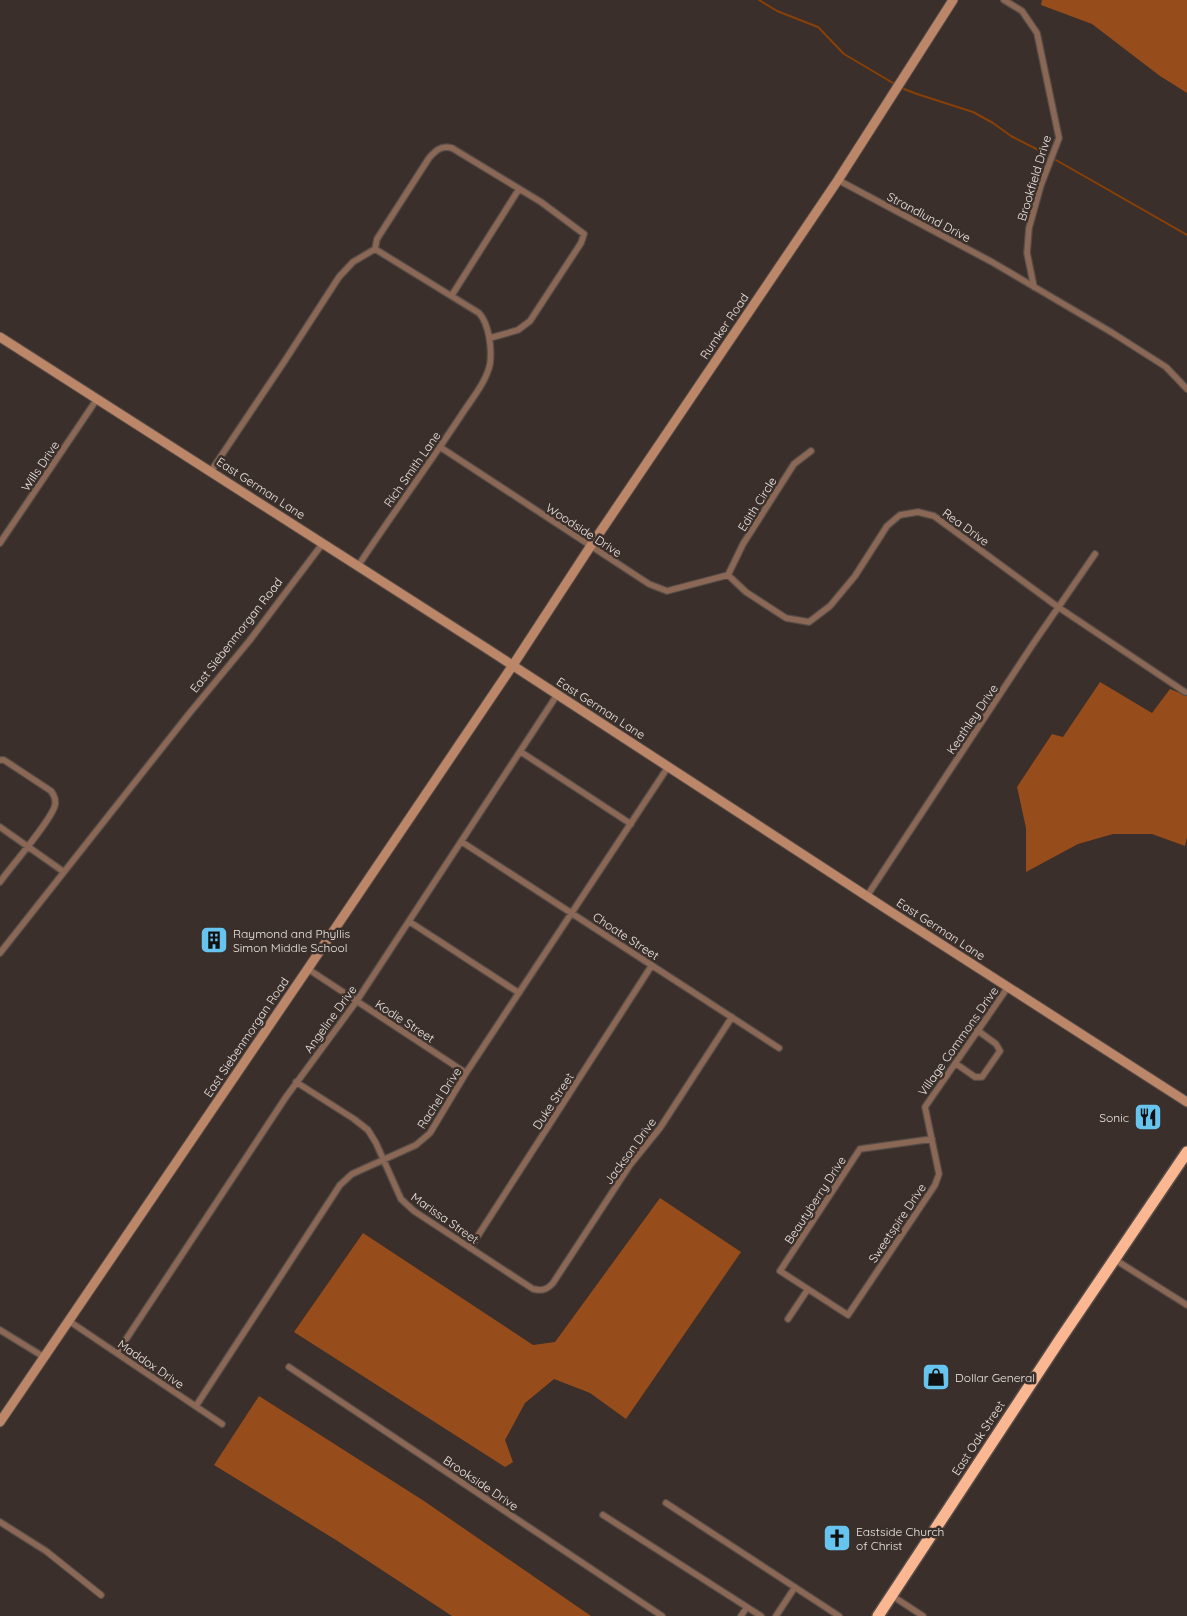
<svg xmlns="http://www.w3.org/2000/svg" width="1187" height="1616" viewBox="0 0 1187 1616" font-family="Quicksand,sans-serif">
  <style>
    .forest { fill: #974d1b }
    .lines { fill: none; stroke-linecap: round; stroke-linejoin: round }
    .stream { stroke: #894008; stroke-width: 2 }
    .street-casing { stroke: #574c47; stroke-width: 8 }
    .secondary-casing { stroke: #574c47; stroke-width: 11 }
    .highway-casing { stroke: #574c47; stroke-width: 14 }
    .street { stroke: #8b6856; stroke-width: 5.5 }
    .secondary { stroke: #bc8668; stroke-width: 9 }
    .highway { stroke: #fab791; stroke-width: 11 }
    .labels { text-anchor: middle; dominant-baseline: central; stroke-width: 5; stroke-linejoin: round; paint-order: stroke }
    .street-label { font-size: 12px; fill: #ede6e2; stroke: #3a2f2a }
    .poi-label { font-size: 12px; fill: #ede6e2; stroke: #3a2f2a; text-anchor: start }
  </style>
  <rect width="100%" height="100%" fill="#3a2f2a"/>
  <path class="forest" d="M 1042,0 L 1187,0 L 1187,93 L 1160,76 L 1092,24 L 1041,5 Z
    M 1100,682 L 1152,713 L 1170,689 L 1187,696 L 1187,837 L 1185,846 L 1152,834 L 1113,834 L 1078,844 L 1026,872 L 1026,828 L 1017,787 L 1052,734 L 1063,737 Z
    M 660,1198 L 741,1252 L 626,1419 L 590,1393 L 554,1379 L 525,1403 L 505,1440 L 513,1462 L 505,1467 L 294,1332 L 363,1233 L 533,1345 L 555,1342 Z
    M 259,1396 L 424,1501 L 591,1616 L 452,1616 L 336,1540 L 214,1465 Z"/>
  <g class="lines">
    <path class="stream" d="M 759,0 L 777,11 L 818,27 L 844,54 L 893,83
      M 904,89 L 917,94 L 973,112 L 993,123 L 1011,136 L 1048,155
      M 1056,160 L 1187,235"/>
    <g class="street-casing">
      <path id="street" d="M 1004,0 L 1022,11 L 1037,33 L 1059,138 L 1041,185 L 1029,228 L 1027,253 L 1034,287
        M 838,180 L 992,262 L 1111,332 L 1166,367 L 1187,389
        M 452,295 L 519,189
        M 440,447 L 649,584 L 667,591 L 728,575
        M 211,471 L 284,362 L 339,277 L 353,262 L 375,249
        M 0,543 L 97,399
        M 358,566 C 391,516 427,467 460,417 C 470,401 486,383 490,364 C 492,348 489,324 479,313 L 375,249 L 377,239 L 429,158 C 436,150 442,145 452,148 L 541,202 L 584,234 L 581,243 L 530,321 L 518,330 L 490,338
        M 728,575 L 746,592 L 786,618 L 809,622 L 830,606 L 855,576 L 887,526 L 900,515 L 918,512 L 934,516 L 1058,607 L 1185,692
        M 728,575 L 743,544 L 794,464 L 811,451
        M 521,752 L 631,824
        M 0,760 L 4,760 L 51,791 C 54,795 56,800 55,805 C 53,818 10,868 0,882
        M 0,827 L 64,872
        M 462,842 L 779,1048
        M 867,896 L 1033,644 L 1095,554
        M 410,922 L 519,993
        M 0,953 L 188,715 L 250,640 L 323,543
        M 308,969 L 466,1073
        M 955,1063 L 975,1077 L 982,1077 L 1000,1051 L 996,1044 L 977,1030
        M 296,1082 L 354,1119 L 368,1130 L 376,1143 L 401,1199 L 414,1211 L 533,1289 C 542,1291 547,1290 553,1283 L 630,1165 L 660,1128 L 732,1017
        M 932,1139 L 860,1149 L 780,1271 L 848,1315 L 935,1185 L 939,1174 L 925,1107 L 1008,987
        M 470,1248 L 652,965
        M 1114,1259 L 1187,1305
        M 788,1319 L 808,1289
        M 69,1321 L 222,1424
        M 0,1330 L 44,1357
        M 117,1353 L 286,1097 L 356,1002 L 557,695
        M 289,1367 L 662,1616
        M 196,1406 L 340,1185 L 352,1174 L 416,1145 L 430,1133 L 466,1073 L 668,767
        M 666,1503 L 839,1616
        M 603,1515 L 761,1616
        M 0,1522 L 46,1551 L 101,1595
        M 891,1595 L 923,1616
        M 741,1616 L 747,1607
        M 776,1616 L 795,1587"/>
    </g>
    <g class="secondary-casing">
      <path id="secondary" d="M 0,337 L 486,648 L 888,910 L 1187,1102
        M 0,1422 L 328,939 L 513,665 L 590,547 L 838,180 L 953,0"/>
    </g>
    <g class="highway-casing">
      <path id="highway" d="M 878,1616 L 1059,1341 L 1187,1152"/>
    </g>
    <use href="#street" class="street"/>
    <use href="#secondary" class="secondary"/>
    <use href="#highway" class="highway"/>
  </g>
  <defs>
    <g id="building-square" transform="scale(1.4375)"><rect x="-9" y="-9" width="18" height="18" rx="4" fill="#66c4ef" stroke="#3a2f2a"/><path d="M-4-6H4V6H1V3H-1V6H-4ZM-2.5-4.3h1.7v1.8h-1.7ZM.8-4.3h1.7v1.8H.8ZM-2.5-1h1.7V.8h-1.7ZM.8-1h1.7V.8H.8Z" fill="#111"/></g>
    <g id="restaurant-square" transform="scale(1.4375)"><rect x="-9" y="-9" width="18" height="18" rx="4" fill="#66c4ef" stroke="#3a2f2a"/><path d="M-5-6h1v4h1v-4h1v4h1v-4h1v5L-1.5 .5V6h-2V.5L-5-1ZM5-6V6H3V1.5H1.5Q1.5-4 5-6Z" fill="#111"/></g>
    <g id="shop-square" transform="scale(1.4375)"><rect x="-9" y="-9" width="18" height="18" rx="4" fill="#66c4ef" stroke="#3a2f2a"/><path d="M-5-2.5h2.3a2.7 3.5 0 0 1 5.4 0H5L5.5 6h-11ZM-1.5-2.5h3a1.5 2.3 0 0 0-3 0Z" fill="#111"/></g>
    <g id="church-square" transform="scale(1.4375)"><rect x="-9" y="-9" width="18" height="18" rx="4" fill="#66c4ef" stroke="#3a2f2a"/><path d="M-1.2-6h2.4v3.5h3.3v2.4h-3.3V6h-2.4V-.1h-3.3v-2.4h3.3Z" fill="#111"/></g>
  </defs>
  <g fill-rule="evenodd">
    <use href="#building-square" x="214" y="940"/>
    <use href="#restaurant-square" x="1148" y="1117"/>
    <use href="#shop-square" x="936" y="1377"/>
    <use href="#church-square" x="837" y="1538"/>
  </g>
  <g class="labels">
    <g class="street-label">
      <text transform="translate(1034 178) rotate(-73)">Brookfield Drive</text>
      <text transform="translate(929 217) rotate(28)">Strandlund Drive</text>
      <text transform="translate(724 326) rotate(-56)">Rumker Road</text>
      <text transform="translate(40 466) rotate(-56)">Wills Drive</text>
      <text transform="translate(412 469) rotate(-55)">Rich Smith Lane</text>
      <text transform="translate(261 488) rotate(33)">East German Lane</text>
      <text transform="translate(757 504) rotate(-58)">Edith Circle</text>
      <text transform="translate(966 527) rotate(36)">Rea Drive</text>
      <text transform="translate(584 530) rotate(33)">Woodside Drive</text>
      <text transform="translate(236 635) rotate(-52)">East Siebenmorgan Road</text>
      <text transform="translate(601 708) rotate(33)">East German Lane</text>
      <text transform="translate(972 719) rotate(-56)">Keathley Drive</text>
      <text transform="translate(941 929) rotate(33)">East German Lane</text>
      <text transform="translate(626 936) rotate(33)">Choate Street</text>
      <text transform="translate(330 1019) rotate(-54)">Angeline Drive</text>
      <text transform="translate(405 1021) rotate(33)">Kodie Street</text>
      <text transform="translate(246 1037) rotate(-56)">East Siebenmorgan Road</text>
      <text transform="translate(958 1041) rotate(-55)">Village Commons Drive</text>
      <text transform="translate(439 1098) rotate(-57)">Rachel Drive</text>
      <text transform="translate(553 1101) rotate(-57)">Duke Street</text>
      <text transform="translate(630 1151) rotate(-54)">Jackson Drive</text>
      <text transform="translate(815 1200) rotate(-57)">Beautyberry Drive</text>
      <text transform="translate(445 1218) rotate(35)">Marissa Street</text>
      <text transform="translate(897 1223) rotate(-56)">Sweetspire Drive</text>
      <text transform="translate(151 1364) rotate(34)">Maddox Drive</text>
      <text transform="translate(978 1438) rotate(-57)">East Oak Street</text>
      <text transform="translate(481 1483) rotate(34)">Brookside Drive</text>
    </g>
    <g class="poi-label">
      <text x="233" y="933">Raymond and Phyllis<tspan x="233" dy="14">Simon Middle School</tspan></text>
      <text x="1129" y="1117" text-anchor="end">Sonic</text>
      <text x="955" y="1377">Dollar General</text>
      <text x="856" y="1531">Eastside Church<tspan x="856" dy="14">of Christ</tspan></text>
    </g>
  </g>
</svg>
